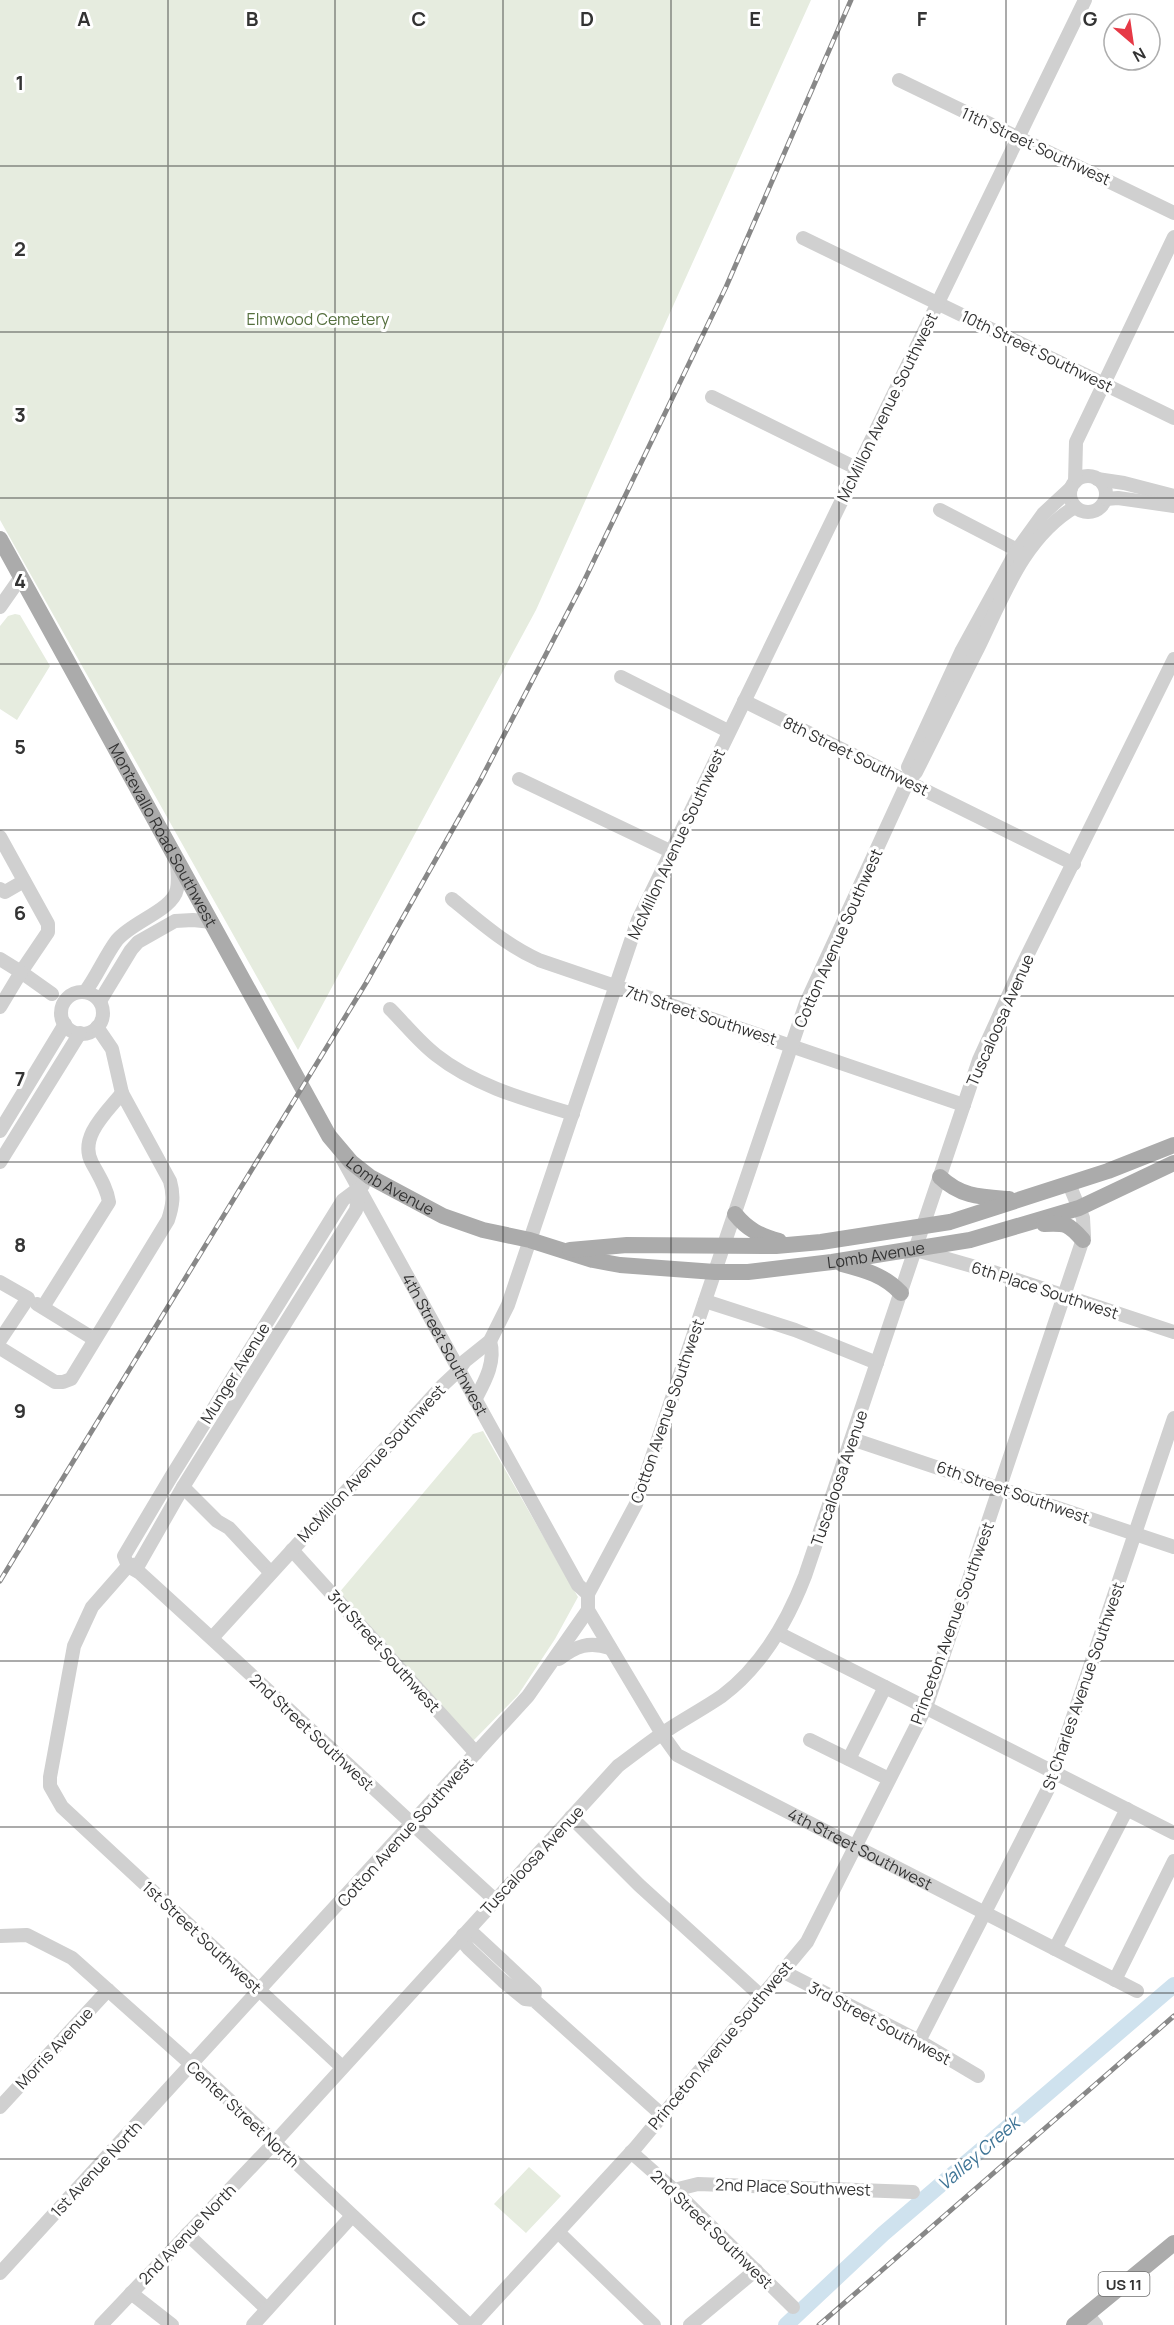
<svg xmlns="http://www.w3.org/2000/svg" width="1174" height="2325" viewBox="0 0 1174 2325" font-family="Manrope,sans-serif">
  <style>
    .green { fill: #e6ecdf }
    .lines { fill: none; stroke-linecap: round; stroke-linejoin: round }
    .river { stroke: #cfe2ee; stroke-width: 16 }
    .minor { stroke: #d0d0d0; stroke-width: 14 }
    .major { stroke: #ababab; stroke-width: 16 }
    .rail-casing { stroke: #888; stroke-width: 5 }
    .rail { stroke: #fff; stroke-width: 3; stroke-dasharray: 9; stroke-linecap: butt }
    .grid { fill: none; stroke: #333; stroke-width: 1.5; stroke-opacity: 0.55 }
    .labels { text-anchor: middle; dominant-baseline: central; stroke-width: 6; stroke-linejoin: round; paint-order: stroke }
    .shield { fill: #fff; stroke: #707070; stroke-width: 1.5 }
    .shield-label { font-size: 15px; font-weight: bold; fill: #333 }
    .street-label { font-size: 16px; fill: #333; stroke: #fff }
    .park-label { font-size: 16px; fill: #56703f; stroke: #fff }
    .water-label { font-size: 18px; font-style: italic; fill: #3f7597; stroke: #fff }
    .grid-label { font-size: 20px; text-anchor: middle; font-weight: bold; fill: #333; stroke: #fff; stroke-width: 6; stroke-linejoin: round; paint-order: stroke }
  </style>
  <rect width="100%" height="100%" fill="#fff"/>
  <path class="green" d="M 0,0 L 811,0 L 536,610 L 298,1050 L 0,520 Z
    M 15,614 L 20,615 L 50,666 L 17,720 L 0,709 L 0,626 L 8,616 Z
    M 483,1431 L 578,1597 L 555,1639 L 518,1695 L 473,1741 L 338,1594 L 473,1434 Z
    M 529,2167 L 561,2196 L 526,2233 L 494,2204 Z"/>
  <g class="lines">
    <path class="river" d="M 786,2325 L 883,2234 L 1174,1985"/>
    <g class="minor">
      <path d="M 899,80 L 1174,213"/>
      <path d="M 803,238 L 1174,418"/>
      <path d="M 712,397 L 856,468"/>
      <circle cx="1088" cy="494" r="18"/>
      <path d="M 1097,479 L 1124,483 L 1174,496"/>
      <path d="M 1075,482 L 1076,442 L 1174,237"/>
      <path d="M 1106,499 L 1118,498 L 1174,506"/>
      <path d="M 940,510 L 1023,553"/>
      <path d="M 0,607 L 21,577"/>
      <path d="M 621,677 L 728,731"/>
      <path d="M 744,701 L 1074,864"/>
      <path d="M 908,767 L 962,650 L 1017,550 L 1043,514 L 1071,488"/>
      <path d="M 519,779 L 670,851"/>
      <path d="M 0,837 L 48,924 L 48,932 L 21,972 L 52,994"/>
      <path d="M 0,889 L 5,892 L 24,881"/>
      <path d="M 452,899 C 480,922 506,945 539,960 L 964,1105"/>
      <path d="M 0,959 L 21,972 L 0,1007"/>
      <path d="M 85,992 C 97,976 105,956 117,940 C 133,921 173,910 177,889 C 179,880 177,869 177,861"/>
      <circle cx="82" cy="1013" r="21"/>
      <path d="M 100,1001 L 131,950 L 138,942 L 175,921 L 193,920 L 212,922"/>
      <path d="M 390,1009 C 405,1024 419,1042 436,1055 C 475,1086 527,1100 573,1114"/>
      <path d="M 0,1131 L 65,1024"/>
      <path id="s1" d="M 342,1158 L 578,1585 L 588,1594"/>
      <path d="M 0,1162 L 80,1033"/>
      <path d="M 916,1250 L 993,1272 L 1174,1332"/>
      <path d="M 0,1282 L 28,1298 L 0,1340"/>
      <path d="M 705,1301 L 795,1330 L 877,1363"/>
      <path d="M 37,1304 L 94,1339"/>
      <path d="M 43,1307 L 109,1202 C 107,1188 99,1176 92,1163 C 78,1137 107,1112 122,1093"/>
      <path d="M 0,1348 L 55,1382 L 63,1382 L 71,1379 L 168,1220 C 173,1205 174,1195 170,1181 L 122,1093 L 112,1049 L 97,1027"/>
      <path d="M 475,1400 C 485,1381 496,1362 490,1341"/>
      <path d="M 852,1439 L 1174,1547"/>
      <path d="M 183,1487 L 217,1521 L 229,1528 L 271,1573"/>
      <path d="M 292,1550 L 476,1753"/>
      <path d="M 128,1566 L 140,1573 C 259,1681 376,1791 495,1900"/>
      <path d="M 128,1566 L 124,1556 L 171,1477 L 343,1200 L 363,1185"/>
      <path id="s2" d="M 588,1610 L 662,1734 L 677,1755 L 1137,1991"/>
      <path d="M 778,1633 L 1174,1833"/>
      <path d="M 212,1638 L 443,1385 L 458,1371 L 465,1361 L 490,1341 L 508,1305 L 638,920 L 1085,0"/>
      <path d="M 559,1659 C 576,1646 589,1641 610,1648"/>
      <path d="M 810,1740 L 889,1779"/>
      <path d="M 849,1759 L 885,1687"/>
      <path d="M 571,1817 L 639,1885 L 761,1996"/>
      <path d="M 0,1936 L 27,1935 L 72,1958 L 192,2065 L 469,2325"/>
      <path d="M 1055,1949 L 1127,1809"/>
      <path d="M 782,1971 L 919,2041 L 978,2076"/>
      <path d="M 1115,1980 L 1174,1861"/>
      <path d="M 534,2000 L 535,1991 L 475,1935 L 463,1935 L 464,1943 L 469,1949 L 503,1981 L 525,1999 L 534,2000 L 662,2115"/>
      <path d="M 919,2041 L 1050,1785 L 1174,1418"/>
      <path d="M 342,2067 L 62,1807 L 50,1786 L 50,1777 L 74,1646 L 92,1607 L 128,1566 L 139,1564 L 183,1487 L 356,1210 L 360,1188"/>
      <path d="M 0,2107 L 108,1990"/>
      <path d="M 631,2152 L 674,2190 L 793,2307"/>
      <path d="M 674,2190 L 698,2184 L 913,2192"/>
      <path d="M 558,2232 L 654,2325"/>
      <path d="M 187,2234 L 267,2309"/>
      <path d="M 0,2273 L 528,1696 L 588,1610 L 588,1594 L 636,1504 L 806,1003 L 908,781 L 916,772 C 937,731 957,689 978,648 C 1003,597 1024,537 1075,507"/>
      <path d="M 131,2293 L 172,2325"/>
      <path d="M 1087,2314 L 1096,2325"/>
      <path d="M 101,2325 L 274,2143 L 618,1766 C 633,1755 648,1743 663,1733 C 682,1720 703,1709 722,1696 C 761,1667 788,1620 805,1576 L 979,1060 L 1019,972 L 1174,659"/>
      <path d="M 253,2325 L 352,2216"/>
      <path d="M 472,2325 L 636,2147 L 807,1942 L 926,1707 L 1084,1236 L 1083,1218 L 1069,1184"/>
      <path d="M 690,2325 L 756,2270"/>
    </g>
    <g class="major">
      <path id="s3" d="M 0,539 L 329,1136 L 351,1162 L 370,1177 L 443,1216 L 483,1230 L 530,1240 L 593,1260 L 620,1265 L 715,1272 L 748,1272 L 832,1262 L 970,1240 L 1079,1208 L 1174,1163"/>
      <path d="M 940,1177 C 961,1197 981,1197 1009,1199"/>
      <path d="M 735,1214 C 747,1229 760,1236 779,1241"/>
      <path d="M 1044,1224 C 1066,1223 1068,1223 1083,1240"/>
      <path d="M 570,1250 L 627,1245 L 776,1246 L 821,1242 L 950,1222 L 1108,1171 L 1174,1145"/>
      <path d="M 842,1264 C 865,1270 884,1275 901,1293"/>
      <path d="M 1074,2325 L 1174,2243"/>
    </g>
    <g class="rail-casing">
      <path id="rail" d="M 0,1581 L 366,983 L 480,781 L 583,583 L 726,287 L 851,0
        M 819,2325 L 1174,2016"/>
    </g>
    <use href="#rail" class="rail"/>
  </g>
  <path class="grid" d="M 168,0 L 168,2325M 335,0 L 335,2325M 503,0 L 503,2325M 671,0 L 671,2325M 839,0 L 839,2325M 1006,0 L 1006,2325M 0,166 L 1174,166M 0,332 L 1174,332M 0,498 L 1174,498M 0,664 L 1174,664M 0,830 L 1174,830M 0,996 L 1174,996M 0,1162 L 1174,1162M 0,1329 L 1174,1329M 0,1495 L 1174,1495M 0,1661 L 1174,1661M 0,1827 L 1174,1827M 0,1993 L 1174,1993M 0,2159 L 1174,2159"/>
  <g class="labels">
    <rect class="shield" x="1098.5" y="2272" width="51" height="24" rx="4.5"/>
    <g class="shield-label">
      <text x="1124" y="2284">US 11</text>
    </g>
    <g class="street-label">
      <text transform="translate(1036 146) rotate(25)">11th Street Southwest</text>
      <text transform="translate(1037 351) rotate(26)">10th Street Southwest</text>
      <text transform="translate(887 407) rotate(-64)">McMillon Avenue Southwest</text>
      <text transform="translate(856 756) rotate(26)">8th Street Southwest</text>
      <text stroke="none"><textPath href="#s3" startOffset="338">Montevallo Road Southwest</textPath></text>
      <text transform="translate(676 844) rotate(-65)">McMillon Avenue Southwest</text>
      <text transform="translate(838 938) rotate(-66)">Cotton Avenue Southwest</text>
      <text transform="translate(701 1015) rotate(18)">7th Street Southwest</text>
      <text transform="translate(1000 1020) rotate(-66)">Tuscaloosa Avenue</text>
      <text stroke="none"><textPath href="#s3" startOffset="762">Lomb Avenue</textPath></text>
      <text stroke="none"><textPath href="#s3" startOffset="1264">Lomb Avenue</textPath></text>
      <text transform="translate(1045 1290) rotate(18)">6th Place Southwest</text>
      <text stroke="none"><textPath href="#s1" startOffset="213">4th Street Southwest</textPath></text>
      <text transform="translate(235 1373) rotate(-58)">Munger Avenue</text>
      <text transform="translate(667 1411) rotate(-71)">Cotton Avenue Southwest</text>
      <text transform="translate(371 1463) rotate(-47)">McMillon Avenue Southwest</text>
      <text transform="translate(839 1478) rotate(-71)">Tuscaloosa Avenue</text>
      <text transform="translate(1013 1492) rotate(19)">6th Street Southwest</text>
      <text transform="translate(952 1623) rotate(-70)">Princeton Avenue Southwest</text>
      <text transform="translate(384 1651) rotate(48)">3rd Street Southwest</text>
      <text transform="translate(1083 1686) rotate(-71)">St Charles Avenue Southwest</text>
      <text transform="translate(312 1732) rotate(43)">2nd Street Southwest</text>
      <text transform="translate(405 1832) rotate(-48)">Cotton Avenue Southwest</text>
      <text stroke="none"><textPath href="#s2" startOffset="376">4th Street Southwest</textPath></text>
      <text transform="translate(532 1860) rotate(-47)">Tuscaloosa Avenue</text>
      <text transform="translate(202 1937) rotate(43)">1st Street Southwest</text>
      <text transform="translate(880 2023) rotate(28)">3rd Street Southwest</text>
      <text transform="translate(720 2045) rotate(-50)">Princeton Avenue Southwest</text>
      <text transform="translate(54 2048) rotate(-47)">Morris Avenue</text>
      <text transform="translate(243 2114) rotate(43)">Center Street North</text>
      <text transform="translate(96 2169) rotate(-47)">1st Avenue North</text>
      <text transform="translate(793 2187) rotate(2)">2nd Place Southwest</text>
      <text transform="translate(712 2229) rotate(44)">2nd Street Southwest</text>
      <text transform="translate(187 2234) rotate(-46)">2nd Avenue North</text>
    </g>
    <g class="park-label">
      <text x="318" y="319">Elmwood Cemetery</text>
    </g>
    <g class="water-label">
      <text transform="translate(978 2153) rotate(-41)">Valley Creek</text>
    </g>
  </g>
  <g class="grid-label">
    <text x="84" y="26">A</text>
    <text x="252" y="26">B</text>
    <text x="419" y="26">C</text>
    <text x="587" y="26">D</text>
    <text x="755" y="26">E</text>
    <text x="922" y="26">F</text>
    <text x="1090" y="26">G</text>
    <text x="20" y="90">1</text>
    <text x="20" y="256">2</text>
    <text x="20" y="422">3</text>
    <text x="20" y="588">4</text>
    <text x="20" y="754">5</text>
    <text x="20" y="920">6</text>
    <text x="20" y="1086">7</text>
    <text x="20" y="1252">8</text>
    <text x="20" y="1418">9</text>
  </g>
  <g transform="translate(1132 42) rotate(151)"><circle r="28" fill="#ffffff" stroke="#adadad" stroke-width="1.5"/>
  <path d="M0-4.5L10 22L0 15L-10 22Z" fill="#e63946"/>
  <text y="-9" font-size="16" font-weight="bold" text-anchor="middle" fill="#333333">N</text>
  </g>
</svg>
